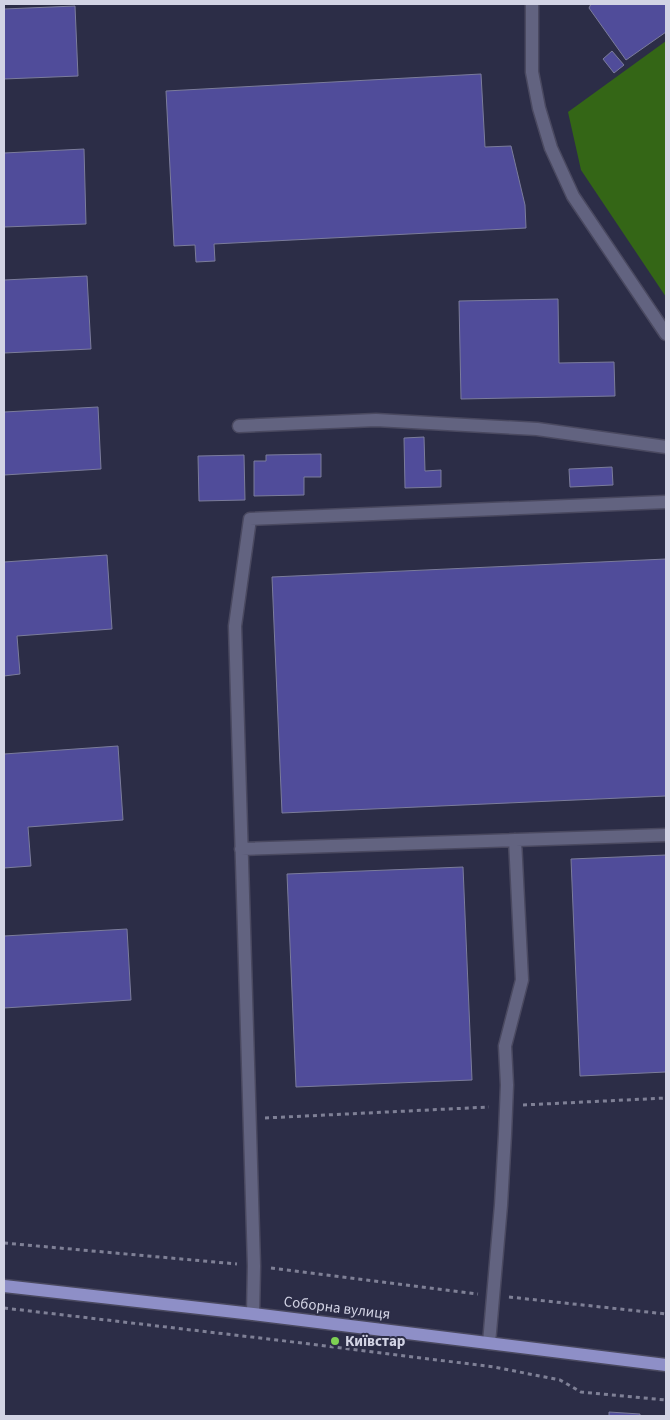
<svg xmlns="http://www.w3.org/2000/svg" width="670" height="1420" viewBox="0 0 670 1420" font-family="'Source Sans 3',sans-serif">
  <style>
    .green { fill: #346616 }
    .building { fill: #504c9a; stroke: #7b7c9b }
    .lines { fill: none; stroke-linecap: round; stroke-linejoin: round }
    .service-casing { stroke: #4a4960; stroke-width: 15 }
    .minor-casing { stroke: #4a4960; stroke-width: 15 }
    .primary-casing { stroke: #4a4960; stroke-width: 15 }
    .path { stroke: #7f8096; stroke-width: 3; stroke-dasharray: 4 4; stroke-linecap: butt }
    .service { stroke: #626380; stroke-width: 12 }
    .minor { stroke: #626380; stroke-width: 12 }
    .primary { stroke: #8e8fc7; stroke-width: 12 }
    .poi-dot { fill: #7ed153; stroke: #2c2d47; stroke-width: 2 }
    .labels { text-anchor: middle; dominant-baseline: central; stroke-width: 4; stroke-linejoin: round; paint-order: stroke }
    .street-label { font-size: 15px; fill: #d2d3e4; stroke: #2c2d47 }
    .poi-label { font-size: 15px; font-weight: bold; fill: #d2d3e4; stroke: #2c2d47; text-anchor: start }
  </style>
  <rect width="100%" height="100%" fill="#2c2d47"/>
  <path class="green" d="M 666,41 L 666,297 L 581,170 L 568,112 Z"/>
  <path class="building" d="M 591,4 L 666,4 L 666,32 L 626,60 L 589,8 Z
    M 75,6 L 78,76 L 4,79 L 4,9 Z
    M 612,51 L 624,65 L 614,73 L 603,59 Z
    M 481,74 L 485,147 L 511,146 L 525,205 L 526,228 L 214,244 L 215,261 L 196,262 L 195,245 L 174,246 L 166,91 Z
    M 84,149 L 86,224 L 4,227 L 4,153 Z
    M 87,276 L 91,349 L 4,353 L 4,280 Z
    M 558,299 L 559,363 L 614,362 L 615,396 L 461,399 L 459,301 Z
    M 98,407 L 101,469 L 4,475 L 4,412 Z
    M 424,437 L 425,471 L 441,470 L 441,487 L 405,488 L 404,438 Z
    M 321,454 L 321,477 L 304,477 L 304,495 L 254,496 L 254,461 L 266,461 L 266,455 Z
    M 244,455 L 245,500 L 199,501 L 198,456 Z
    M 612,467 L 613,485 L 570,487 L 569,469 Z
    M 107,555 L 112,629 L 17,636 L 20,674 L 4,676 L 4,562 Z
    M 666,559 L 666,796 L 282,813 L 272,577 Z
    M 118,746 L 123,820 L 28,827 L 31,866 L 4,868 L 4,754 Z
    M 666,855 L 666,1072 L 580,1076 L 571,859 Z
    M 463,867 L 472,1080 L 296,1087 L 287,874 Z
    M 127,929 L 131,1000 L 4,1008 L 4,936 Z
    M 609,1412 L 640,1414 L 640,1416 L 609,1416 Z"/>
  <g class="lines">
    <g class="service-casing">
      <path id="service" d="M 239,426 L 376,420 L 537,429 L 666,447
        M 241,849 L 666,835
        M 253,1314 L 254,1266 L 235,626 L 250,519 L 666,502
        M 489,1343 L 501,1205 L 505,1134 L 507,1085 L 505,1046 L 522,980 L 515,840"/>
    </g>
    <g class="minor-casing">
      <path id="minor" d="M 532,4 L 532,72 L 539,108 L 551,148 L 573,196 L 666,334"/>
    </g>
    <g class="primary-casing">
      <path id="primary" d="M 4,1286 L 253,1314 L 666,1365"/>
    </g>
    <path class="path" d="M 523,1105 L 666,1098
      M 265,1118 L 489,1107
      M 4,1243 L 237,1264
      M 271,1268 L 478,1294
      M 509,1297 L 666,1314
      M 4,1308 L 277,1340 L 494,1367 L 560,1380 L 581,1392 L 666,1400"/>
    <use href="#service" class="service"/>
    <use href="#minor" class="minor"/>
    <use href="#primary" class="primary"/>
  </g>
  <circle class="poi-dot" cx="335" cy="1341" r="5"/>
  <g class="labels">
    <g class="street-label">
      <text transform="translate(337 1308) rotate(7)">Соборна вулиця</text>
    </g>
    <g class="poi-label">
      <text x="345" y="1341">Київстар</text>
    </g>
  </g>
  <rect width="670" height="1420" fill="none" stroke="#d2d3e4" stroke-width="10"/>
</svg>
